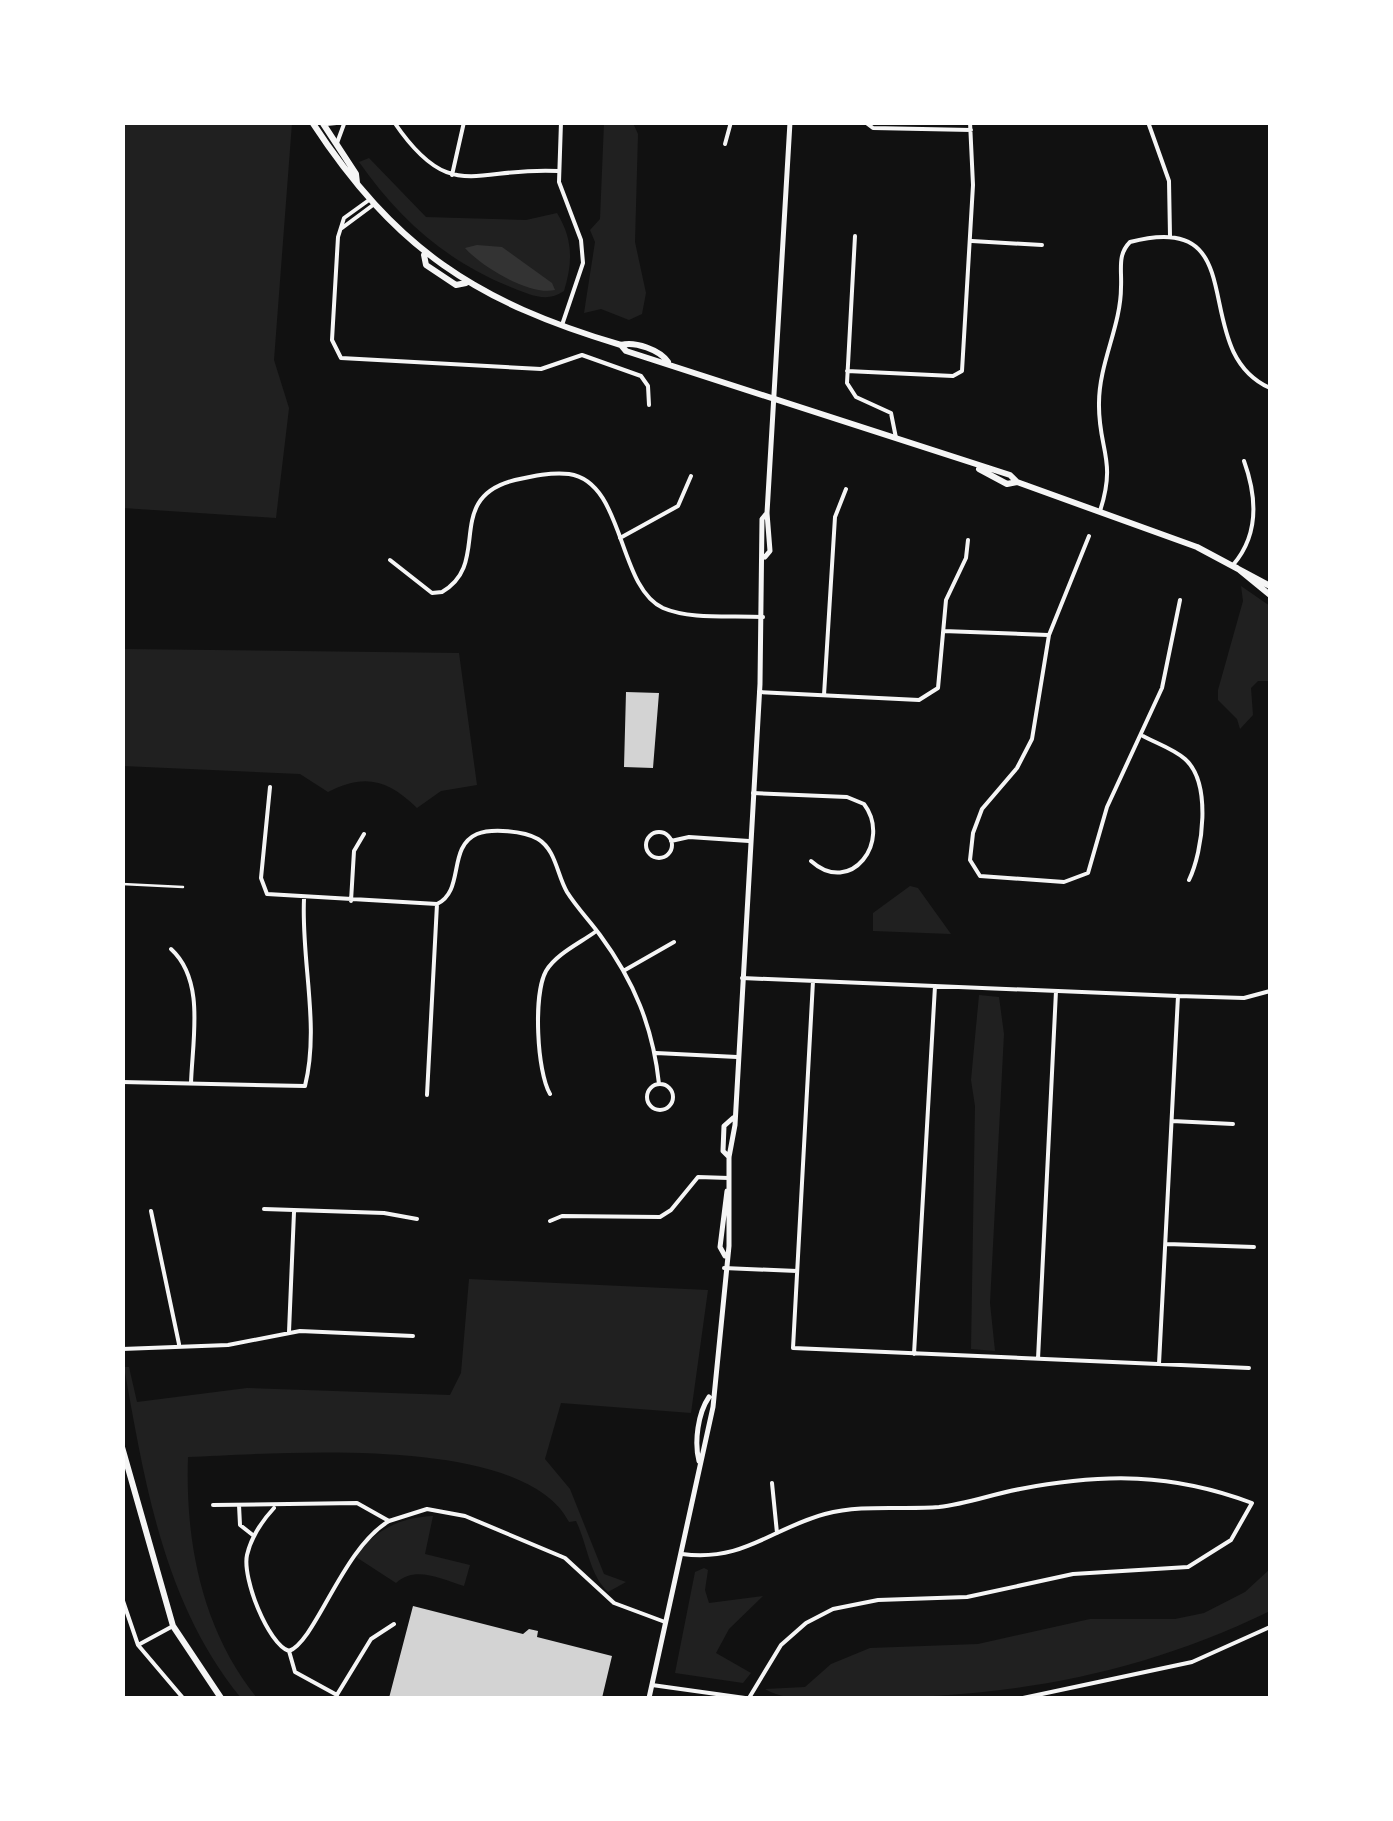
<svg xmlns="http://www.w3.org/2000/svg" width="1393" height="1821" viewBox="0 0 1393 1821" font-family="'Zilla Slab',serif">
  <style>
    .green { fill: #202020 }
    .water { fill: #333 }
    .building { fill: #d3d3d3 }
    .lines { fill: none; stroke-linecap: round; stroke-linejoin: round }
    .service { stroke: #f5f5f5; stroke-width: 2.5 }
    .pedestrian { stroke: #f5f5f5; stroke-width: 4 }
    .minor { stroke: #f5f5f5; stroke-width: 4 }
    .tertiary { stroke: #f5f5f5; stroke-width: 5 }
    .secondary { stroke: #f5f5f5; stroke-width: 6 }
    .primary { stroke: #f5f5f5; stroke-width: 6 }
  </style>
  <rect width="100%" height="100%" fill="#111"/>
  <path class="green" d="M 122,123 L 292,123 L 274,360 L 289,408 L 276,518 L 123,508 Z
    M 604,123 L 633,123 L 638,134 L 635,242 L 646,293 L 642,314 L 629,320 L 601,309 L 584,313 L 595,242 L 590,230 L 600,219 Z
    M 369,158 L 426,217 L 526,220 L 557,213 C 573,239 573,262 564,291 C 547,303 531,295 513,288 C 447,262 400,220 359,162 Z
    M 1241,586 L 1270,606 L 1270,681 L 1258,681 L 1251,688 L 1253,715 L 1240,729 L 1237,719 L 1218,700 L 1218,690 L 1243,601 Z
    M 123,649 L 459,653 L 477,785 L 441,791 L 417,808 C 388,780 365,773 328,792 L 300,774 L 123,766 Z
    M 910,886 L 918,888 L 951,934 L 873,931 L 873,913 Z
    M 979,995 L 999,997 L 1004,1034 L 990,1303 L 995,1351 L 971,1349 L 975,1106 L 971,1080 Z
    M 469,1279 L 708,1290 L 691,1413 L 561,1403 L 545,1459 L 570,1489 L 604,1574 L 626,1582 L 608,1592 C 589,1574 588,1546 576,1521 L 569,1522 C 523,1432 276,1454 188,1457 C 185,1542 202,1630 257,1698 L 241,1698 C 164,1604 145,1484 124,1367 L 129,1367 L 137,1402 L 247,1388 L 450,1395 L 461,1373 Z
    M 433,1516 L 425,1554 L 470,1565 L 464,1586 C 441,1579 415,1565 396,1583 L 356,1557 C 373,1530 402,1517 433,1516 Z
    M 704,1568 L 708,1570 L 705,1590 L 709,1603 L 763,1596 L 729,1629 L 716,1653 L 751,1673 L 743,1683 L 675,1673 L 695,1572 Z
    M 1270,1569 L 1270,1611 C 1134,1677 1005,1698 855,1698 C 829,1698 787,1703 765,1689 L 805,1687 L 831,1664 L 870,1648 L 978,1644 L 1090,1619 L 1175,1619 L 1204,1613 L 1245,1592 Z"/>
  <path class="water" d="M 477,245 L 502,247 L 552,283 L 555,290 C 530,296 482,267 465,248 Z"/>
  <path class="building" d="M 626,692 L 659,693 L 653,768 L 624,767 Z
    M 413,1606 L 523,1634 L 529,1629 L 538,1631 L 537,1637 L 612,1656 L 602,1698 L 389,1698 Z"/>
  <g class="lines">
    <path class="service" d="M 122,884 L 183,887"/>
    <path class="pedestrian" d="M 725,144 L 731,122"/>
    <path class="minor" d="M 394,122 C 451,206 476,166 558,171
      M 561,122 L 559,182 L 581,240 L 583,263 L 562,325
      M 865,122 L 873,128 L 971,130
      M 1148,122 L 1169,181 L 1170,236
      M 326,124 L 347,122
      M 337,143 L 344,124
      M 452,175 L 464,122
      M 369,200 L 344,218 L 338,237 L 332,340 L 341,358 L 541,369 L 582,355 L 641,376 L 648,386 L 649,405
      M 342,228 L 373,205
      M 855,236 L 847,383 L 856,397 L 891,413 L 896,438
      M 972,241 L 1042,245
      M 847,371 L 953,376 L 962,371 L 973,185 L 970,122
      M 1100,511 C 1117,459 1098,449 1099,403 C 1099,363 1121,326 1121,287 C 1122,270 1117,255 1130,242 C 1258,208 1185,350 1270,388
      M 1089,536 L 1049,635 L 1032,739 L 1017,768 L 982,809 L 973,833 L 970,860 L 980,876 L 1064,882 L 1088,873 L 1107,807 L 1162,688 L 1180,600
      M 620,538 L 678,506 L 691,476
      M 390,560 L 432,593 L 442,592 C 493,563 442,498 515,480 C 533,476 551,472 569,474 C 625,482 617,587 663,608 C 691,620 732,615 763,617
      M 1233,565 C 1259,535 1257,497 1244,461
      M 943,631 L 1048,635
      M 759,692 L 919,700 L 938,688 L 946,600 L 966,558 L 968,540
      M 824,695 L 835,517 L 846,489
      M 1143,736 C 1156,743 1174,749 1185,759 C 1212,783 1203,851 1189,880
      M 270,787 L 261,878 L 267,894 L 437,904
      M 753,793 L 847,797 L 864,804 C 892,841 851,897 811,861
      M646 845a13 13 0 1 1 26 0a13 13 0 1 1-26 0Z
      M 671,841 L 689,837 L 749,841
      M 351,901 L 354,851 L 364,834
      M 437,904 C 465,891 447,847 477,834 C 492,828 524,831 538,839 C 556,850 557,875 567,892 C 577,908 590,921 600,935 C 634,981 653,1027 659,1084
      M 171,949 C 206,981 192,1041 191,1084
      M 625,970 L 674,942
      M 742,978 L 1178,996 L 1244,998 L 1270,991
      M 813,981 L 793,1348 L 1249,1368
      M 656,1053 L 737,1057
      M 122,1082 L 305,1086 C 320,1025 301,961 304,899
      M647 1097a13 13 0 1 1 26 0a13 13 0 1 1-26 0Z
      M 550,1094 C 537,1072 533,995 546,971 C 556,954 580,943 595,932
      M 427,1095 L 437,904
      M 1172,1121 L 1233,1124
      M 264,1209 L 384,1213 L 417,1219
      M 151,1211 L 179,1344
      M 550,1221 L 562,1216 L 660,1217 L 671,1210 L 698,1177 L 729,1178
      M 1167,1244 L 1254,1247
      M 724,1268 L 797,1271
      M 289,1332 L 294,1212
      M 122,1349 L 228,1345 L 300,1331 L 413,1336
      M 914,1354 L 935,986
      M 1038,1359 L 1056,991
      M 1159,1364 L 1178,996
      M 772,1483 L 777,1533
      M 213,1505 L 357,1503 L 389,1521 L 427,1509 L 465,1516 L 565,1558 L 614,1603 L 665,1622
      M 239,1505 L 240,1525 L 254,1536
      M 274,1508 C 262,1521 251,1538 247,1555 C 242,1578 268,1644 289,1651
      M 682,1554 C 744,1562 770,1529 825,1514 C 863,1504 900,1510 939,1507 C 966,1504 993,1494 1020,1489 C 1104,1473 1172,1473 1252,1503 L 1231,1540 L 1188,1567 L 1073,1574 L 967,1597 L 878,1600 L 833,1609 L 806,1623 L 781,1645 L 749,1698
      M 122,1598 L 138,1645 L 183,1698
      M 138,1645 L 173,1626
      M 289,1651 C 316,1641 342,1549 389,1521
      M 289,1651 L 295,1672 L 337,1695
      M 652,1685 L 745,1698
      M 335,1698 L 371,1639 L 394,1624
      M 1023,1698 L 1192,1662 L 1270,1627"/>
    <path class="tertiary" d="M 765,557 L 770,551 L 767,513 L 790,122
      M 729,1157 L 723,1151 L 724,1126 L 733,1118
      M 725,1256 L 720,1247 L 727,1191
      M 699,1461 C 694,1442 698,1413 709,1397
      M 649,1698 L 713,1407 L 729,1246 L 729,1157 L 735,1125 L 760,684 L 762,519 L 767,513"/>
    <path class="secondary" d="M 312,122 C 395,249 476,302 621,345 L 626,351 L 1010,475 L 1017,482 L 1197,547 L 1270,586
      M 322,122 L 356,174 L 357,183
      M 424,255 L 426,265 L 456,285 L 466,283
      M 621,345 C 635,341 660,350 668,362
      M 979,469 L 1007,484 L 1017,482
      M 1237,568 L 1270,595"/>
    <path class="primary" d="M 122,1447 L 173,1626 L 221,1698"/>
  </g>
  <rect width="1393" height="1821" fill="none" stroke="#ffffff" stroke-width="250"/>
</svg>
